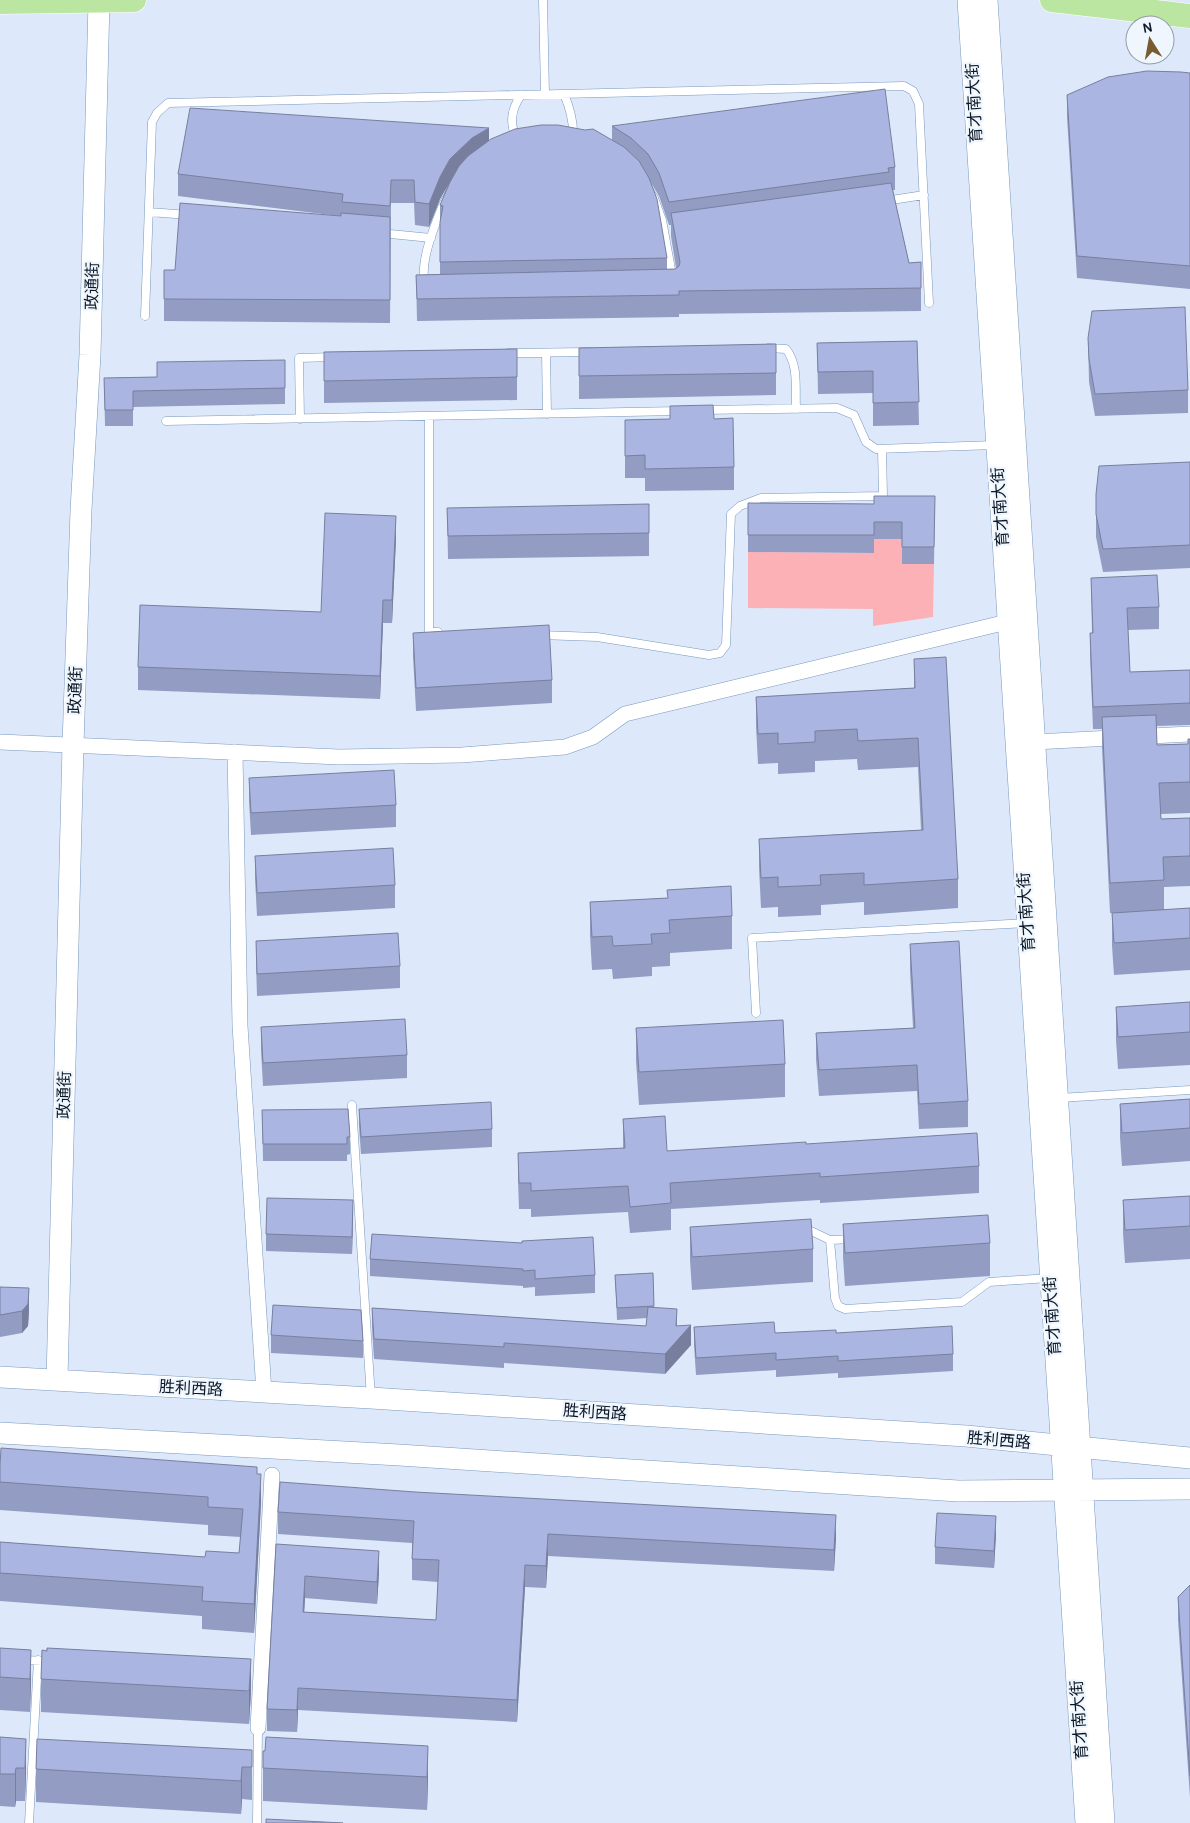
<svg xmlns="http://www.w3.org/2000/svg" width="1190" height="1823" viewBox="0 0 1190 1823" font-family="Karla,'Noto Sans SC',sans-serif">
  <style>
    .green { fill: #fcb1b6 }
    .lines { fill: none; stroke-linecap: round; stroke-linejoin: round }
    .lane-casing { stroke: #7a98bd; stroke-width: 9 }
    .street-casing { stroke: #7a98bd; stroke-width: 16 }
    .secondary-casing { stroke: #7a98bd; stroke-width: 22 }
    .primary-casing { stroke: #fff; stroke-width: 25 }
    .lane { stroke: #fff; stroke-width: 8 }
    .street { stroke: #fff; stroke-width: 15 }
    .secondary { stroke: #fff; stroke-width: 21 }
    .primary { stroke: #bbe6a1; stroke-width: 24 }
    .wall { fill: #939cc2; fill-rule: evenodd }
    .shaded-wall { fill: #787f9e }
    .building { fill: #abb5e2; stroke: #787f9e }
    .labels { text-anchor: middle; dominant-baseline: central; stroke-width: 4.5; stroke-linejoin: round; paint-order: stroke }
    .street-label { font-size: 16px; fill: #0c1826; stroke: #eff6fe }
  </style>
  <rect width="100%" height="100%" fill="#dde9fa"/>
  <path class="green" d="M 874,539 L 902,539 L 902,564 L 934,564 L 933,617 L 873,626 L 873,609 L 748,608 L 748,552 L 873,553 Z"/>
  <g class="lines">
    <g class="lane-casing">
      <path id="lane" d="M 543,0 L 545,94
        M 564,94 C 570,108 574,122 573,138
        M 517,140 C 509,123 511,110 521,95
        M 547,140 L 579,141 L 600,148 L 627,165 L 643,180 L 654,198 L 662,220 L 674,286 L 423,291 C 424,281 423,270 425,260 C 427,246 432,233 437,220 C 440,213 442,206 446,199 C 465,161 507,144 547,140 Z
        M 885,201 L 924,195
        M 149,212 L 189,215
        M 380,233 L 431,238
        M 145,316 L 152,122 L 157,113 L 168,103 L 904,86 L 913,91 L 919,104 L 929,303
        M 768,348 L 786,349 C 799,365 795,389 796,409
        M 508,353 L 589,352
        M 546,353 L 547,414
        M 705,410 L 837,408 L 854,415 L 866,442 L 876,449 L 995,445
        M 429,416 L 429,632 L 438,632
        M 300,419 L 299,358 L 334,357
        M 166,421 L 679,411
        M 540,635 L 597,637 L 709,655 L 720,653 L 726,645 L 731,514 L 740,506 L 761,498 L 883,496 L 882,449
        M 756,1013 L 752,938 L 1027,923
        M 1059,1098 L 1190,1090
        M 352,1105 L 371,1398
        M 803,1231 L 809,1230 L 830,1240 L 854,1239
        M 830,1240 L 835,1298 L 838,1306 L 845,1309 L 962,1302 L 989,1282 L 1049,1278
        M 22,1660 L 50,1661
        M 29,1823 L 38,1660
        M 257,1823 L 258,1728"/>
    </g>
    <g class="street-casing">
      <path id="street" d="M 0,742 L 339,757 L 462,755 L 565,747 L 593,737 L 625,714 L 1007,622
        M 1034,742 L 1190,734
        M 235,752 L 240,1026 L 264,1392
        M 258,1728 L 272,1475"/>
    </g>
    <g class="secondary-casing">
      <path id="secondary" d="M 968,0 L 1086,1823
        M 987,0 L 1104,1823
        M 0,1377 L 371,1398 L 966,1436 L 1190,1458
        M 57,1380 L 73,745 L 81,510 L 90,355 L 99,1
        M 0,1433 L 399,1455 L 958,1491 L 1190,1489"/>
    </g>
    <g class="primary-casing">
      <path id="primary" d="M 1052,0 L 1190,16
        M 0,2 L 134,0"/>
    </g>
    <use href="#lane" class="lane"/>
    <use href="#street" class="street"/>
    <use href="#secondary" class="secondary"/>
    <use href="#primary" class="primary"/>
  </g>
  <path class="wall" d="M 1190,73 L 1190,289 L 1077,278 L 1067,117 L 1067,95 Z
    M 612,126 L 895,167 L 895,190 L 893,190 L 909,263 L 921,262 L 921,311 L 679,314 L 679,317 L 417,321 L 416,275 L 440,274 L 440,205 L 448,184 L 440,199 L 429,227 L 415,225 L 414,203 L 391,203 L 390,323 L 164,321 L 164,270 L 175,270 L 339,216 L 178,196 L 178,174 L 489,141 L 612,140 ZM 650,181 L 659,196 L 669,225 L 671,225 L 671,236 L 676,268 L 675,269 L 667,269 L 667,258 Z
    M 1088,338 L 1188,390 L 1188,413 L 1095,416 L 1089,382 Z
    M 917,341 L 919,425 L 873,426 L 873,393 L 818,394 L 817,343 Z
    M 776,344 L 776,395 L 579,399 L 579,348 Z
    M 517,349 L 517,400 L 324,403 L 324,352 Z
    M 285,360 L 285,404 L 133,407 L 133,426 L 105,426 L 104,378 L 157,377 Z
    M 714,419 L 734,467 L 734,490 L 645,491 L 645,478 L 625,478 L 625,420 Z
    M 1190,462 L 1190,568 L 1103,572 L 1096,537 L 1096,494 Z
    M 935,496 L 934,564 L 902,564 L 902,539 L 874,539 L 874,553 L 748,552 L 748,503 L 874,504 Z
    M 447,508 L 649,533 L 649,556 L 448,559 Z
    M 396,539 L 392,623 L 383,623 L 380,699 L 138,690 L 138,667 L 321,612 Z
    M 1091,578 L 1159,607 L 1159,629 L 1128,630 L 1130,672 L 1190,670 L 1190,725 L 1156,726 L 1157,745 L 1188,744 L 1190,739 L 1190,813 L 1161,814 L 1161,819 L 1190,818 L 1190,886 L 1164,887 L 1164,910 L 1190,908 L 1190,970 L 1114,975 L 1112,946 L 1112,913 L 1119,913 L 1110,913 L 1102,748 L 1102,729 L 1093,729 L 1090,655 L 1090,633 L 1092,633 Z
    M 413,633 L 552,680 L 552,703 L 416,711 L 413,656 Z
    M 914,659 L 958,879 L 958,908 L 864,915 L 864,902 L 821,905 L 821,915 L 778,917 L 778,907 L 761,908 L 759,868 L 759,839 L 921,830 L 918,767 L 858,770 L 857,759 L 815,761 L 815,772 L 778,774 L 778,763 L 758,764 L 756,726 L 756,697 L 914,688 Z
    M 249,778 L 396,805 L 396,827 L 251,835 L 249,801 Z
    M 255,856 L 395,885 L 395,908 L 257,916 L 255,879 Z
    M 667,898 L 732,916 L 732,949 L 670,953 L 670,966 L 652,967 L 652,976 L 613,979 L 612,969 L 592,970 L 590,935 L 590,902 Z
    M 256,941 L 400,966 L 400,988 L 257,996 L 256,963 Z
    M 910,944 L 968,1101 L 968,1127 L 919,1129 L 917,1091 L 819,1096 L 816,1059 L 816,1033 L 913,1028 L 910,970 Z
    M 1190,1002 L 1190,1065 L 1118,1069 L 1116,1040 L 1116,1007 Z
    M 261,1027 L 407,1055 L 407,1078 L 263,1086 L 261,1050 Z
    M 636,1028 L 785,1064 L 785,1097 L 639,1105 L 636,1061 Z
    M 1190,1099 L 1190,1161 L 1122,1166 L 1120,1137 L 1120,1104 Z
    M 359,1109 L 492,1129 L 492,1147 L 361,1154 L 359,1126 Z
    M 262,1110 L 350,1137 L 350,1154 L 347,1155 L 347,1161 L 263,1161 Z
    M 623,1119 L 667,1151 L 806,1144 L 979,1166 L 979,1193 L 820,1203 L 820,1200 L 671,1209 L 671,1230 L 630,1233 L 628,1212 L 531,1217 L 531,1209 L 519,1209 L 518,1180 L 518,1153 L 623,1148 Z
    M 1190,1196 L 1190,1259 L 1125,1263 L 1123,1233 L 1123,1200 Z
    M 353,1217 L 352,1254 L 266,1251 L 266,1234 Z
    M 843,1224 L 990,1243 L 990,1276 L 845,1286 L 843,1257 Z
    M 690,1227 L 813,1249 L 813,1282 L 692,1290 L 690,1260 Z
    M 522,1243 L 595,1275 L 595,1293 L 535,1296 L 535,1287 L 523,1288 L 523,1286 L 370,1276 L 370,1259 Z
    M 653,1273 L 654,1307 L 677,1326 L 691,1345 L 665,1374 L 504,1363 L 504,1368 L 374,1359 L 372,1328 L 372,1308 L 646,1326 L 647,1318 L 617,1320 L 615,1275 Z
    M 0,1287 L 29,1311 L 28,1326 L 22,1333 L 0,1337 Z
    M 694,1327 L 775,1333 L 836,1333 L 953,1354 L 953,1371 L 838,1378 L 838,1373 L 776,1377 L 776,1370 L 696,1375 L 694,1345 Z
    M 271,1335 L 363,1341 L 363,1358 L 271,1353 Z
    M 0,1465 L 257,1474 L 261,1503 L 254,1633 L 202,1629 L 202,1616 L 0,1601 L 0,1542 L 205,1557 L 239,1553 L 241,1537 L 208,1535 L 208,1525 L 0,1510 Z
    M 278,1512 L 836,1537 L 834,1571 L 548,1556 L 546,1588 L 525,1587 L 517,1722 L 298,1710 L 297,1732 L 267,1731 L 267,1709 L 276,1544 L 379,1573 L 377,1604 L 305,1598 L 304,1612 L 436,1620 L 438,1582 L 412,1580 L 412,1543 L 278,1534 Z
    M 996,1534 L 994,1568 L 935,1564 L 935,1547 Z
    M 1190,1585 L 1190,1798 L 1178,1620 L 1178,1597 Z
    M 0,1648 L 31,1650 L 31,1683 L 30,1712 L 0,1710 Z
    M 47,1648 L 251,1692 L 249,1724 L 41,1712 L 41,1679 Z
    M 0,1737 L 26,1739 L 26,1772 L 25,1801 L 16,1801 L 15,1807 L 0,1806 Z
    M 428,1746 L 428,1779 L 427,1810 L 263,1801 L 263,1751 Z
    M 252,1750 L 252,1800 L 242,1799 L 241,1814 L 36,1802 L 36,1769 Z"/>
  <path class="shaded-wall" d="M 489,128 L 489,150 L 450,182 L 440,199 L 429,227 L 429,204 L 440,177 L 450,159 L 472,138 Z
    M 396,516 L 396,539 L 392,623 L 392,600 Z
    M 383,600 L 383,623 L 380,699 L 380,676 Z
    M 353,1200 L 353,1217 L 352,1254 L 352,1237 Z
    M 29,1288 L 29,1311 L 28,1326 L 22,1333 L 22,1311 Z
    M 677,1309 L 677,1329 L 691,1325 L 691,1345 L 665,1374 L 665,1354 L 676,1326 Z
    M 261,1474 L 261,1503 L 254,1633 L 254,1604 Z
    M 836,1515 L 836,1537 L 834,1571 L 834,1550 Z
    M 996,1516 L 996,1534 L 994,1568 L 994,1551 Z
    M 548,1534 L 548,1556 L 546,1588 L 546,1566 Z
    M 379,1551 L 379,1573 L 377,1604 L 377,1582 Z
    M 525,1565 L 525,1587 L 517,1722 L 517,1700 Z
    M 305,1576 L 305,1598 L 303,1634 L 303,1612 Z
    M 31,1650 L 31,1683 L 30,1712 L 30,1679 Z
    M 251,1659 L 251,1692 L 249,1724 L 249,1691 Z
    M 298,1688 L 298,1710 L 297,1732 L 297,1710 Z
    M 26,1739 L 26,1772 L 25,1801 L 25,1768 Z
    M 428,1746 L 428,1779 L 427,1810 L 427,1777 Z
    M 242,1767 L 242,1799 L 241,1814 L 241,1781 Z
    M 16,1768 L 16,1801 L 15,1807 L 15,1774 Z"/>
  <path class="building" d="M 1147,71 L 1181,72 L 1190,73 L 1190,266 L 1077,256 L 1067,95 L 1108,77 Z
    M 885,89 L 895,167 L 888,168 L 889,172 L 669,202 L 659,173 L 648,154 L 631,138 L 612,126 Z
    M 190,108 L 489,128 L 472,138 L 450,159 L 440,177 L 429,204 L 415,202 L 414,180 L 391,180 L 390,206 L 342,202 L 343,194 L 178,174 Z
    M 541,125 L 558,125 L 585,130 L 593,129 L 624,147 L 639,161 L 649,178 L 657,199 L 667,258 L 440,262 L 440,222 L 443,206 L 440,205 L 450,182 L 459,166 L 468,156 L 491,139 L 515,129 Z
    M 891,183 L 909,263 L 921,262 L 921,288 L 679,291 L 679,295 L 417,299 L 416,275 L 675,269 L 679,266 L 680,262 L 671,213 Z
    M 180,203 L 341,216 L 341,213 L 390,217 L 390,300 L 164,299 L 164,270 L 175,270 Z
    M 1185,307 L 1188,390 L 1095,394 L 1089,359 L 1088,338 L 1092,311 Z
    M 917,341 L 919,402 L 873,403 L 873,371 L 818,372 L 817,343 Z
    M 776,344 L 776,373 L 579,376 L 579,348 Z
    M 517,349 L 517,377 L 324,381 L 324,352 Z
    M 285,360 L 285,388 L 133,391 L 133,410 L 105,410 L 104,378 L 157,377 L 157,362 Z
    M 713,405 L 714,419 L 733,418 L 734,467 L 645,469 L 645,455 L 625,456 L 625,420 L 670,419 L 670,406 Z
    M 1190,462 L 1190,545 L 1103,549 L 1096,514 L 1096,494 L 1099,466 Z
    M 874,496 L 935,496 L 934,547 L 902,547 L 902,522 L 874,522 L 874,535 L 748,535 L 748,503 L 874,504 Z
    M 649,504 L 649,533 L 448,536 L 447,508 Z
    M 325,513 L 396,516 L 392,600 L 383,600 L 380,676 L 138,667 L 140,605 L 321,612 Z
    M 1157,575 L 1159,607 L 1127,608 L 1130,672 L 1190,670 L 1190,703 L 1093,707 L 1090,633 L 1093,633 L 1091,578 Z
    M 549,625 L 552,680 L 416,688 L 413,633 Z
    M 946,657 L 958,879 L 864,885 L 864,873 L 820,875 L 821,885 L 778,887 L 778,877 L 761,878 L 759,839 L 923,830 L 918,738 L 858,741 L 857,729 L 815,731 L 815,742 L 778,744 L 778,733 L 758,734 L 756,697 L 915,688 L 914,659 Z
    M 1156,715 L 1157,745 L 1188,744 L 1188,739 L 1190,739 L 1190,782 L 1159,783 L 1161,819 L 1190,818 L 1190,856 L 1163,857 L 1164,880 L 1110,883 L 1102,717 Z
    M 394,770 L 396,805 L 251,813 L 249,778 Z
    M 393,848 L 395,885 L 257,893 L 255,856 Z
    M 731,886 L 732,916 L 669,920 L 670,933 L 651,934 L 652,944 L 613,946 L 612,936 L 592,937 L 590,902 L 668,898 L 667,890 Z
    M 1190,908 L 1190,938 L 1114,943 L 1112,913 Z
    M 398,933 L 400,966 L 257,974 L 256,941 Z
    M 959,941 L 968,1101 L 919,1104 L 917,1065 L 819,1070 L 816,1033 L 915,1028 L 910,944 Z
    M 1190,1002 L 1190,1032 L 1118,1037 L 1116,1007 Z
    M 405,1019 L 407,1055 L 263,1063 L 261,1027 Z
    M 783,1020 L 785,1064 L 639,1072 L 636,1028 Z
    M 1190,1099 L 1190,1128 L 1122,1133 L 1120,1104 Z
    M 491,1102 L 492,1129 L 361,1137 L 359,1109 Z
    M 348,1109 L 350,1137 L 347,1137 L 347,1144 L 263,1144 L 262,1110 Z
    M 665,1116 L 667,1151 L 806,1142 L 806,1144 L 977,1133 L 979,1166 L 820,1177 L 820,1173 L 670,1183 L 671,1203 L 630,1207 L 628,1186 L 531,1191 L 531,1183 L 519,1183 L 518,1153 L 625,1148 L 623,1119 Z
    M 1190,1196 L 1190,1226 L 1125,1230 L 1123,1200 Z
    M 267,1198 L 353,1200 L 352,1237 L 266,1234 Z
    M 988,1215 L 990,1243 L 845,1253 L 843,1224 Z
    M 811,1219 L 813,1249 L 692,1257 L 690,1227 Z
    M 372,1234 L 522,1243 L 522,1241 L 593,1237 L 595,1275 L 535,1279 L 535,1270 L 523,1271 L 523,1269 L 370,1259 Z
    M 653,1273 L 654,1306 L 617,1308 L 615,1275 Z
    M 0,1287 L 29,1288 L 28,1304 L 22,1311 L 0,1315 Z
    M 273,1305 L 361,1310 L 363,1341 L 271,1335 Z
    M 648,1307 L 677,1309 L 676,1326 L 691,1325 L 665,1354 L 504,1343 L 504,1347 L 374,1339 L 372,1308 L 646,1326 Z
    M 774,1322 L 775,1333 L 836,1330 L 836,1333 L 952,1326 L 953,1354 L 838,1361 L 838,1356 L 776,1360 L 776,1353 L 696,1358 L 694,1327 Z
    M 1,1448 L 257,1467 L 257,1474 L 261,1474 L 254,1604 L 202,1601 L 203,1587 L 0,1573 L 0,1542 L 205,1557 L 206,1551 L 239,1553 L 243,1509 L 208,1507 L 208,1497 L 0,1482 L 0,1465 Z
    M 280,1482 L 415,1492 L 836,1515 L 834,1550 L 548,1534 L 546,1566 L 525,1565 L 517,1700 L 298,1688 L 297,1710 L 267,1709 L 276,1544 L 379,1551 L 377,1582 L 305,1576 L 303,1612 L 436,1620 L 439,1560 L 412,1559 L 414,1521 L 278,1512 Z
    M 937,1513 L 996,1516 L 994,1551 L 935,1547 Z
    M 1190,1585 L 1190,1776 L 1178,1597 Z
    M 0,1648 L 31,1650 L 30,1679 L 0,1677 Z
    M 47,1648 L 251,1659 L 249,1691 L 41,1679 L 42,1650 L 47,1651 Z
    M 0,1737 L 26,1739 L 25,1768 L 16,1768 L 15,1774 L 0,1774 Z
    M 266,1737 L 428,1746 L 427,1777 L 263,1768 L 263,1751 L 265,1751 Z
    M 37,1739 L 252,1750 L 252,1767 L 242,1767 L 241,1781 L 36,1769 Z
    M 266,1819 L 343,1823 L 266,1823 Z"/>
  <g class="labels">
    <g class="street-label">
      <text transform="translate(974 103) rotate(-93)">育才南大街</text>
      <text transform="translate(92 286) rotate(-89)">政通街</text>
      <text transform="translate(1000 507) rotate(-94)">育才南大街</text>
      <text transform="translate(75 690) rotate(-88)">政通街</text>
      <text transform="translate(1026 912) rotate(-94)">育才南大街</text>
      <text transform="translate(64 1095) rotate(-89)">政通街</text>
      <text transform="translate(1052 1316) rotate(-94)">育才南大街</text>
      <text transform="translate(191 1388) rotate(3)">胜利西路</text>
      <text transform="translate(595 1412) rotate(4)">胜利西路</text>
      <text transform="translate(999 1440) rotate(5)">胜利西路</text>
      <text transform="translate(1079 1720) rotate(-94)">育才南大街</text>
    </g>
  </g>
  <g transform="translate(1150 40) rotate(349)"><circle r="24" fill="#eff6fe" stroke="#949da8"/>
  <path d="M0-4L9 19L0 12L-9 19Z" fill="#795b30"/>
  <text y="-8" font-size="14" font-weight="bold" text-anchor="middle" fill="#0c1826">N</text>
  </g>
</svg>
